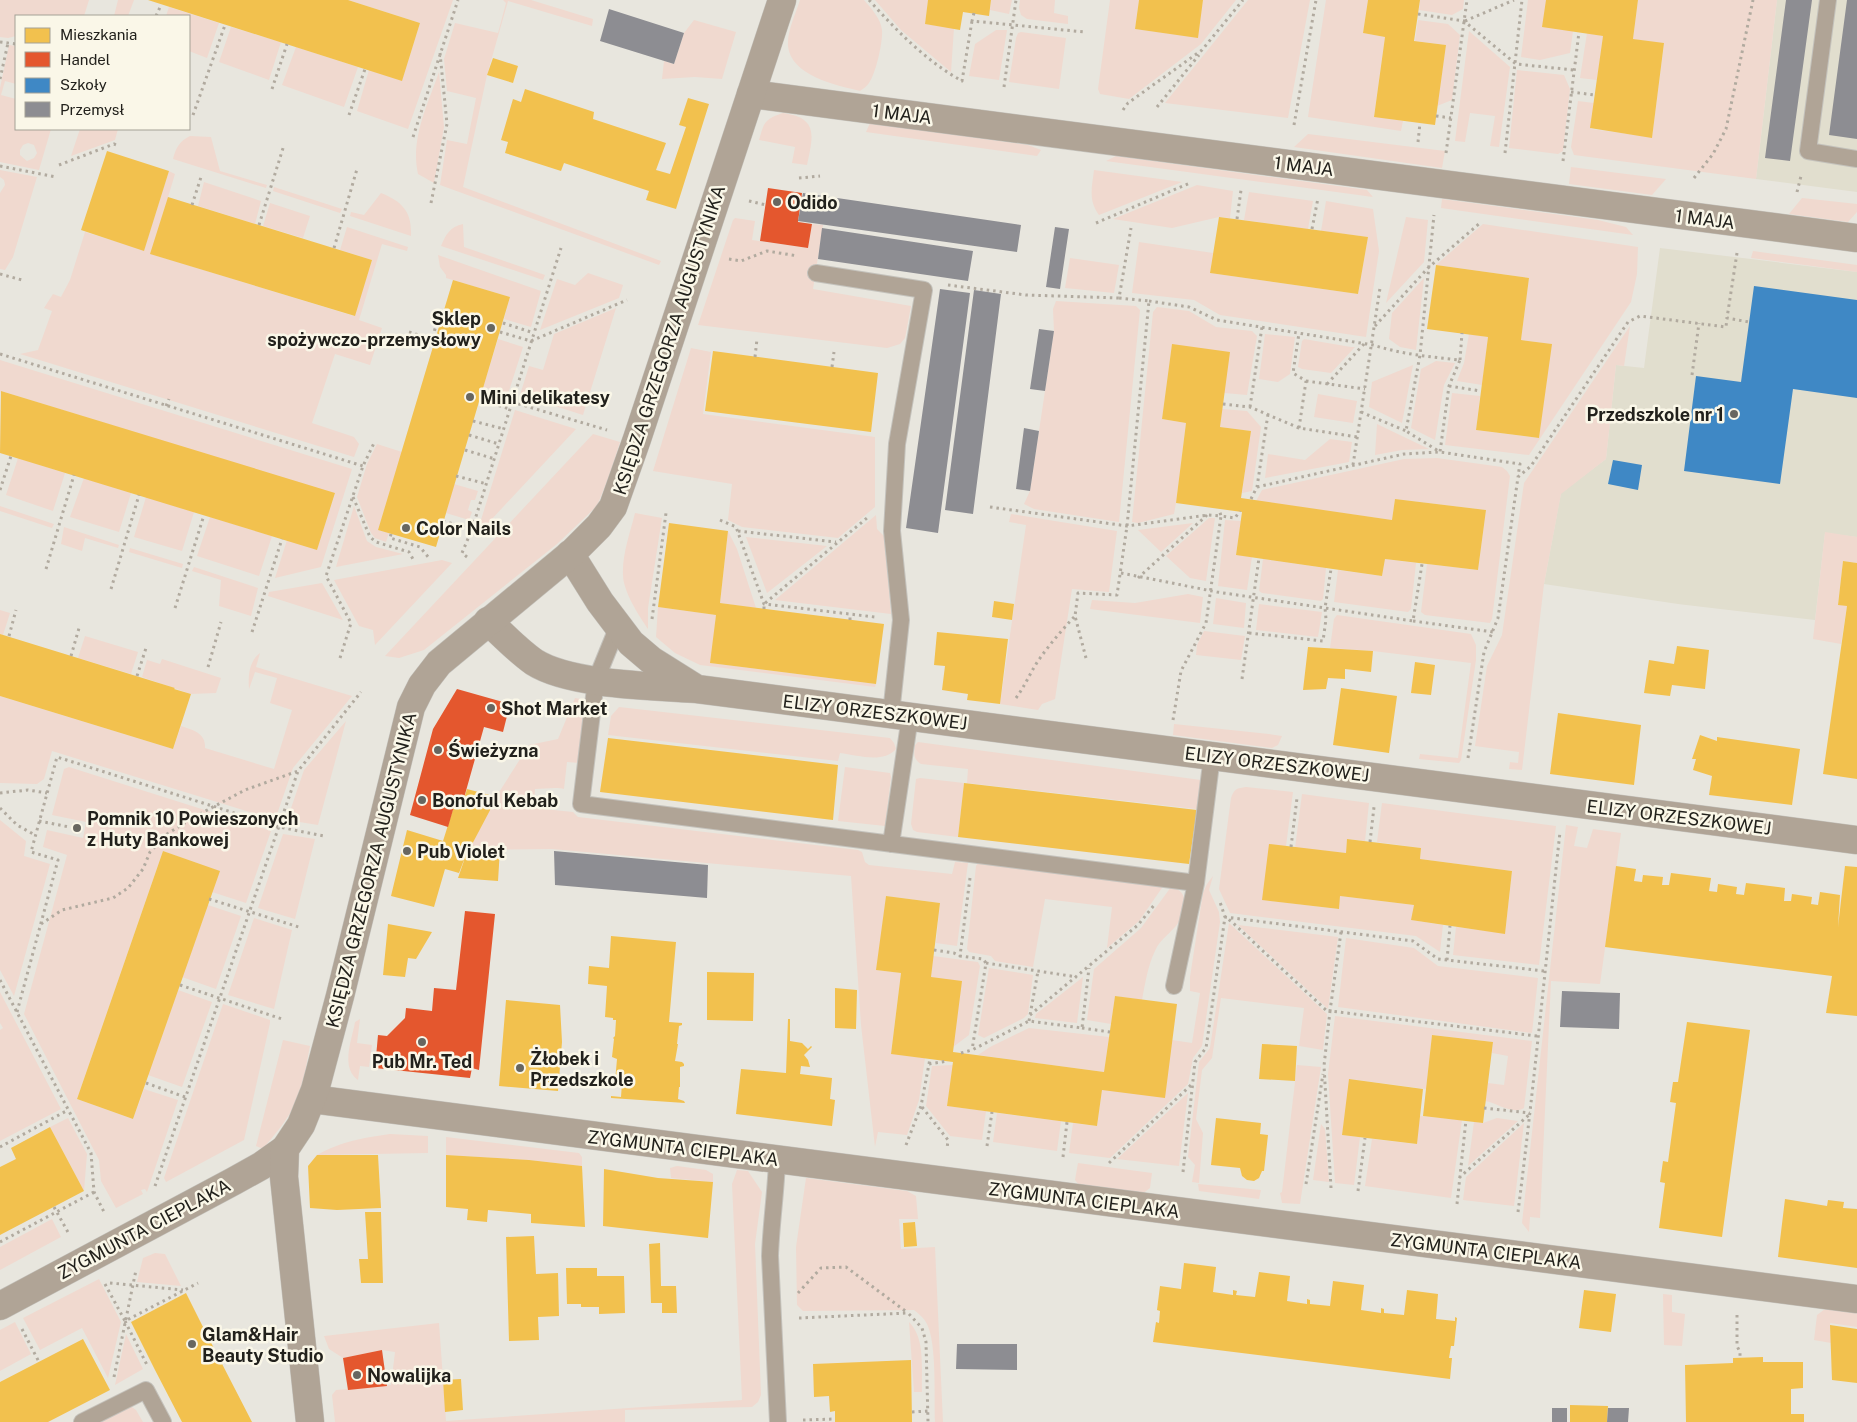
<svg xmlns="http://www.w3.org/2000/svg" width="1857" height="1422" viewBox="0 0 1857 1422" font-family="'Public Sans',sans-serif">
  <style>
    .built { fill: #e1dece }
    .green { fill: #f0d9cf; fill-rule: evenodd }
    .homes { fill: #f2c14e }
    .shops { fill: #e4572e }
    .schools { fill: #3f88c5 }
    .industry { fill: #8d8d92 }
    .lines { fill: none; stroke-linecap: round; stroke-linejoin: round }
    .service-casing { stroke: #c4c2bc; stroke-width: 18 }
    .minor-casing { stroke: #c4c2bc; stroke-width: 29 }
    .tertiary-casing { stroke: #c4c2bc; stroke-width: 29 }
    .path { stroke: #b1aa9f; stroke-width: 3; stroke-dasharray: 2.5 4; stroke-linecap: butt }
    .service { stroke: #b0a496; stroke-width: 16 }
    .minor { stroke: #b0a496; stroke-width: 28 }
    .tertiary { stroke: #b0a496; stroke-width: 28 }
    .poi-dot { fill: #676660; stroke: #faf7e8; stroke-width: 2 }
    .labels { text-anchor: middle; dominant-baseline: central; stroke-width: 5; stroke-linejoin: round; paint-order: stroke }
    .street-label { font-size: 18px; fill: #22211c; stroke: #faf7e8 }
    .poi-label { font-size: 18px; font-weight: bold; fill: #22211c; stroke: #faf7e8; text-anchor: start }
  </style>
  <rect width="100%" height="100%" fill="#e8e6de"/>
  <path class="built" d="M 1777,0 L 1857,0 L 1857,192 L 1756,179 Z
    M 1660,248 L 1857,272 L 1857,537 L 1825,533 L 1815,620 L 1678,604 L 1544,584 L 1561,493 L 1606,459 L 1616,365 L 1644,368 Z"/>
  <path class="green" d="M 0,0 L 89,0 L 84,16 L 16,16 L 16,36 L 8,38 L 0,37 Z
    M 118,0 L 134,0 L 128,16 L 114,16 Z
    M 348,0 L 453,0 L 408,129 L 357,111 L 369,70 L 402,80 L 420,23 Z
    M 503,0 L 531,0 L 593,19 L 592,26 L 508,1 L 487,75 L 463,187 L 661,261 L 659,265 L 440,185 L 447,140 L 467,144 L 476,98 L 447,91 L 444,59 L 455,23 L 498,33 L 506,3 Z
    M 800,0 L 864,0 C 871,8 881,19 882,30 C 883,42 876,73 869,83 C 867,86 863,89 860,91 C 836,85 791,76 788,46 C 787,31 796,13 800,0 Z
    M 875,0 L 928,0 L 925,24 L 954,28 L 951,72 L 901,30 Z
    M 991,0 L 1012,0 L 1009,14 L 990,10 Z
    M 1020,0 L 1055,0 L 1054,13 L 1068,16 L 1068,24 L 1027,19 L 1021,15 L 1019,8 Z
    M 1110,0 L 1139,0 L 1135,29 L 1197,37 L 1203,0 L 1236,0 L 1201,44 L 1129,99 L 1100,94 L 1098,89 Z
    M 1248,0 L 1310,0 L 1288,118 L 1165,103 Z
    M 1326,0 L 1368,0 L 1363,33 L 1385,37 L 1374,116 L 1403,121 L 1401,131 L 1308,117 Z
    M 1420,0 L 1464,0 L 1463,9 L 1452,15 L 1419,10 Z
    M 1528,0 L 1546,0 L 1573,31 L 1570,53 L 1540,60 L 1521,57 Z
    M 1638,0 L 1777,0 L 1756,179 L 1574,155 L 1571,147 L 1578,101 L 1594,103 L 1591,129 L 1652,137 L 1664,44 L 1633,39 Z
    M 169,7 L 219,23 L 207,58 L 189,51 L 189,16 L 166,16 Z
    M 694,20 L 736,32 L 722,79 L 695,77 L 662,79 L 664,61 L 674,64 L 684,33 Z
    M 1418,20 L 1448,24 L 1460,35 L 1452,100 L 1437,106 L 1446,45 L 1415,41 Z
    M 231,27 L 281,42 L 269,80 L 219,62 Z
    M 996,30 L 1007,30 L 999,80 L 969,76 L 975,44 Z
    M 1469,31 L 1510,67 L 1499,147 L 1490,146 L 1495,116 L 1470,113 L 1465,142 L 1455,141 Z
    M 1021,32 L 1066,38 L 1059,89 L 1009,82 L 1016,38 L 1018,33 Z
    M 1587,33 L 1603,36 L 1597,80 L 1580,78 Z
    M 9,45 L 16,46 L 16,84 L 5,81 L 1,95 L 16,99 L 16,129 L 51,129 L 39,170 L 0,162 L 0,88 ZM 28,143 L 34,145 L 37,153 L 34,158 L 27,161 L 20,155 L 20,150 L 23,145 Z
    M 296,47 L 358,67 L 344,107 L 282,85 Z
    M 1517,70 L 1564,75 L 1570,89 L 1563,151 L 1558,154 L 1509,148 Z
    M 439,72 L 444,127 L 434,183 L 418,174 C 410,139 428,104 439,72 Z
    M 783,113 C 819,118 813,136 807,165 L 792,163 L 795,147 L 759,140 C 764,122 765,119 783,113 Z
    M 870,123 L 1028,145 L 1041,150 L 1037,156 L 866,132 Z
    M 80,129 L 118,129 L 115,140 L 71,156 Z
    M 1308,134 L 1445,151 L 1442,168 L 1294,147 Z
    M 190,136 L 211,137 L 220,171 L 267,185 L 266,188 L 173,159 C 176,147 180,141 190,136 Z
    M 1116,156 L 1367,190 L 1373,197 L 1106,161 Z
    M 1571,167 L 1666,179 L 1652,195 L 1569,184 Z
    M 0,170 L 37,177 L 13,257 L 5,270 L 0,269 L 0,193 L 5,185 L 4,180 L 0,177 Z
    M 1094,170 L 1182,182 L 1099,215 C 1088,200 1092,187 1094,170 Z
    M 169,171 L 175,174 L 151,254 L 354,316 L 372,260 L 340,250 L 347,227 L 408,247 L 407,251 L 382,244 L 359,320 L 382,328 L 370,365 L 335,354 L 312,423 L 354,437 L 359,444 L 354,457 L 20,354 L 38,350 L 52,311 L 44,308 L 53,294 L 61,297 L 70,280 L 85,232 L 144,250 Z
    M 204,182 L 261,201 L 255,224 L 198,206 Z
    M 1197,185 L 1233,191 L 1230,218 L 1219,217 L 1172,228 L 1113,219 Z
    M 274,187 L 342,209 L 340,213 L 273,191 Z
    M 1249,192 L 1313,201 L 1308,229 L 1244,220 Z
    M 381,193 C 403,202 412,212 411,236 L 350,216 L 351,212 L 364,215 Z
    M 1802,198 L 1857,204 L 1857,212 L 1848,222 L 1789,214 Z
    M 1442,199 L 1598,220 L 1626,227 L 1633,235 L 1441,208 Z
    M 1326,201 L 1373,209 L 1379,251 L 1366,337 L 1220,315 L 1194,300 L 1132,293 L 1139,242 L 1213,253 L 1210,273 L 1358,294 L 1368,237 L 1321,231 Z
    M 270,203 L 310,216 L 303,238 L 263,226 Z
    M 1406,217 L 1428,220 L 1424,262 L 1386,303 Z
    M 735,218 L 755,221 L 752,240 L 808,248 L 812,224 L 823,225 L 813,289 L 911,306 L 905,338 L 900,344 L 887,348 L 698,325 L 733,220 Z
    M 463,224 L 464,247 L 545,275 L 543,280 L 441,246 C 446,234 450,227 463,224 Z
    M 1483,224 L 1638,247 L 1637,274 L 1631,302 L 1529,455 L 1445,445 L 1452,393 L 1480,396 L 1476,430 L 1539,438 L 1551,344 L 1521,340 L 1529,278 L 1436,265 Z
    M 1753,251 L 1857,265 L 1857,272 L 1751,258 Z
    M 438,255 L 541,291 L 531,327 L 504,319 L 510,297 L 446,278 L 446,275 L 440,267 Z
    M 1070,258 L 1119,265 L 1114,293 L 1065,288 Z
    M 588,273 L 623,285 L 619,298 L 540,330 L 557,279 L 575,285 Z
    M 1424,278 L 1416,350 L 1400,347 L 1389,339 L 1392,313 Z
    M 1056,301 L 1136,306 L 1140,310 L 1119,522 L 1034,509 L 1024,504 L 1030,491 L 1054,331 L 1053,309 Z
    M 1157,307 L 1189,311 L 1216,327 L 1252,331 L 1257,336 L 1247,395 L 1224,393 L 1172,345 L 1162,419 L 1186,423 L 1176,503 L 1174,514 L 1138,523 L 1132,522 L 1153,312 Z
    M 616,308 L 583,415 L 520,395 L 529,366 L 543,370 L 554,334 Z
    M 1630,326 L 1624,366 L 1616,365 L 1606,459 L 1561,494 L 1544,584 L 1522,770 L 1509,769 L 1510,762 L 1518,763 L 1519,752 L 1475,746 L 1487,666 L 1502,635 L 1524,483 Z
    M 1265,334 L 1295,337 L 1290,374 L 1278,382 L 1259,379 Z
    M 1469,334 L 1488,337 L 1482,385 L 1457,381 L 1464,363 Z
    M 498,339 L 523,347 L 508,394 L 483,387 Z
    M 1304,339 L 1351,347 L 1355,347 L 1331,373 L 1302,369 L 1298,367 L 1302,341 Z
    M 691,348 L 711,352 L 703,414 L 875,437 L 875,507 L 838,538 L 742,527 L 728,520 L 732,484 L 653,471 Z
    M 0,360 L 352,469 L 321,567 L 275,578 L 287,540 L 317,549 L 335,494 L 1,391 L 0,394 Z
    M 1436,361 L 1455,363 L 1444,385 L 1435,440 L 1411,428 L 1421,369 Z
    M 1413,365 L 1402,423 L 1369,407 L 1372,382 Z
    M 1318,394 L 1357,401 L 1353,423 L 1314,417 Z
    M 1222,409 L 1247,411 L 1261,427 L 1252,491 L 1242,493 L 1250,431 L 1220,427 Z
    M 515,410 L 576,429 L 476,536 Z
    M 1377,424 L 1429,449 L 1402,450 L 1375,455 Z
    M 593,434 L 620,442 L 610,474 L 597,506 L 557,544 L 424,650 L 399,658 L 385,656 Z
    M 1330,439 L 1352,442 L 1349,462 L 1265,478 L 1268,454 L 1305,460 Z
    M 377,444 L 402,452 L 378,530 L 389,533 L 386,542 L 375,538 L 371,533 L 357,497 L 367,464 Z
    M 18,458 L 65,473 L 53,511 L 6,495 Z
    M 1437,458 L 1502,467 L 1507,471 L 1510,476 L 1492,619 L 1490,623 L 1425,615 L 1421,612 L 1427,564 L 1478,570 L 1486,510 L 1395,499 L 1392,520 L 1256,501 L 1262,490 L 1404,459 Z
    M 84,478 L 131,493 L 119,532 L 70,517 Z
    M 454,484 L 478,491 L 475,500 L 471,500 L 468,510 L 472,512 L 469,520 L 446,513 Z
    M 146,497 L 194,512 L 182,551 L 134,537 Z
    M 0,506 L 54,524 L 52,528 L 0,511 Z
    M 354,506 L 367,541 L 376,547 L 403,554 L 336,567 Z
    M 635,513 L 662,518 L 648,608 L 648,629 C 639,616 623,591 623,575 C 622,555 630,533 635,513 Z
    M 1011,514 L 1117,531 L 1109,592 L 1072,589 L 1055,699 L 1042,704 L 1038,710 L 1000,704 L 1026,525 L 1009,522 Z
    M 876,515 L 877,529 L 884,536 L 891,614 L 775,600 Z
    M 210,517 L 272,536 L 259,576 L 197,556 Z
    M 1209,518 L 1215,518 L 1206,581 L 1190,578 L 1166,556 Z
    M 1225,520 L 1241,521 L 1236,554 L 1252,557 L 1247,590 L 1218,586 Z
    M 1193,523 L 1161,552 L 1138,530 Z
    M 64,527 L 119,545 L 118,548 L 85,538 L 82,551 L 61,544 Z
    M 728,531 L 737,549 L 756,608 L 720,603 Z
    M 1825,532 L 1857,537 L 1857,563 L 1843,561 L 1838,604 L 1847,606 L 1841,644 L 1813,639 Z
    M 746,537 L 827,546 L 767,593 Z
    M 130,548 L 183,564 L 182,568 L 129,552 Z
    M 1263,559 L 1326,568 L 1323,599 L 1321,601 L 1262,593 L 1259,591 Z
    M 1385,559 L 1416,563 L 1411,609 L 1408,612 L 1334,602 L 1338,570 L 1382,576 Z
    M 442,560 L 452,563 L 375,645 L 373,630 L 359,626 L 334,580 Z
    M 194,567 L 258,588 L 251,616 L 219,606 L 221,580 L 192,571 Z
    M 322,583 L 343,620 L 268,596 L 269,592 Z
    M 1188,594 L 1203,597 L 1200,623 L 1090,609 L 1092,600 L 1135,603 Z
    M 1216,598 L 1246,603 L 1244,628 L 1213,624 Z
    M 1259,604 L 1322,612 L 1318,637 L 1256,630 Z
    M 658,607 L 716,615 L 711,663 L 876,684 L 875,687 L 700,665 L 675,653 L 656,637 Z
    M 0,610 L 10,613 L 3,635 L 0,634 Z
    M 1337,615 L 1471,634 L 1476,645 L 1476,660 L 1461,760 L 1459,763 L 1419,759 L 1420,754 L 1458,758 L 1471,663 L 1373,651 L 1330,648 L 1334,619 Z
    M 1204,631 L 1245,636 L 1241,660 L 1196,655 L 1197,645 Z
    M 85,636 L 138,652 L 131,674 L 78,658 Z
    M 260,653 L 256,667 L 352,696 L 293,768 L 275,820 L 52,751 L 44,779 L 37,784 L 0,783 L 0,696 L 173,749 L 181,726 C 193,730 206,733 205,748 L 274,769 L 292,710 L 270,703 L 277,678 L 255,672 L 249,689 C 248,676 249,661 260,653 Z
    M 162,659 L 221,678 L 216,693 L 191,694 L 142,677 L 147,660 L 160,664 Z
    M 575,698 L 586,700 L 580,763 L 567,762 L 564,789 C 557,787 544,789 535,789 L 534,808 L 573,812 L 578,817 L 858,850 L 862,852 L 865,862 L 869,865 L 952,874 L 955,862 L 968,863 L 957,946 L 936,943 L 940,903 L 886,896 L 877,970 L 901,973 L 891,1053 L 925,1058 L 919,1100 L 907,1135 L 878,1132 L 875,1147 L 861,1025 L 851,876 L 552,849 L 469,850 L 496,797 L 529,745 L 558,739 Z
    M 619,707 L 890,738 L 894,743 L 896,749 C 883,764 857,755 840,753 L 838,761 L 608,735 L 611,716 Z
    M 346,721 L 318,825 L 287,820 L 304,770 Z
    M 1174,724 L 1269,734 L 1282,736 L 1278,745 L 1272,748 L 1173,735 Z
    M 918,742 L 1201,780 C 1205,788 1203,802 1196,809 L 967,783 L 968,769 L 921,764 C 913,759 914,754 915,745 Z
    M 69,767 L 271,831 L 246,903 L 212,892 L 219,871 L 163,851 L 77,1099 L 133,1119 L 144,1089 L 178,1100 L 147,1192 L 145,1189 L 141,1190 L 143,1194 L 116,1208 L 101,1181 L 99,1160 L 24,1014 L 67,855 L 43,847 L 47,830 L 83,838 L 86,822 L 52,815 L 64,769 Z
    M 845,767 L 890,773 L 891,777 L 885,826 L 838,821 Z
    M 920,778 L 964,783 L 958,837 L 917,832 L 913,830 L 911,824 L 916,779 Z
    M 1246,787 L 1293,792 L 1286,846 L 1263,900 L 1338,909 L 1340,896 L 1414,905 L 1412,920 L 1443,925 L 1440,952 L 1416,936 L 1230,913 L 1219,889 L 1231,798 C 1234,789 1237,788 1246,787 Z
    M 1302,794 L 1369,803 L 1365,841 L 1347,839 L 1346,853 L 1295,848 Z
    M 1382,803 L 1556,826 L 1539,965 L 1453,955 L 1456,927 L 1505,933 L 1512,871 L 1420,859 L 1421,848 L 1377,842 Z
    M 0,820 L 26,841 L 24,856 L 50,864 L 14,996 L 0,970 Z
    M 1566,825 L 1578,827 L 1574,846 L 1587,848 L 1593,829 L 1621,833 L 1600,984 L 1551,981 L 1540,1218 L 1530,1217 L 1529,1232 L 1522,1223 Z
    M 283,834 L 315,839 L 295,919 L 258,908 Z
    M 978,863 L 1164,885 L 1139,921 L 1107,948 L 1112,907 L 1045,899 L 1033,967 L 995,961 L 991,956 L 969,952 L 967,949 L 976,866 Z
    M 1213,876 L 1209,890 L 1219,912 L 1220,922 L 1202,1046 L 1193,1058 L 1188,1084 L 1110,1158 L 1069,1153 L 1073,1123 L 1097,1126 L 1102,1090 L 1172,1040 L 1192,1043 L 1200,993 L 1190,991 L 1190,977 L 1203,893 L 1207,884 Z
    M 1171,887 C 1187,890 1187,905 1181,918 C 1176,930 1160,938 1155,951 C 1148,965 1145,984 1142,1000 L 1115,996 L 1111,1024 L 1087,1020 L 1094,969 L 1141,928 Z
    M 208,905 L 241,916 L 216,989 L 182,977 Z
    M 254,918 L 292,930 L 274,1009 L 228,995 Z
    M 1229,923 L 1327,1014 L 1323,1050 L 1299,1046 L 1304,1008 L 1221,998 L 1212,1058 L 1202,1070 L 1196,1119 L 1203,1133 L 1199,1183 L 1192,1182 L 1195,1165 L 1188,1157 L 1199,1062 L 1210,1048 Z
    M 1238,925 L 1338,937 L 1328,1009 Z
    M 1346,938 L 1414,948 L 1438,966 L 1538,978 L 1532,1033 L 1338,1007 Z
    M 933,956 L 978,962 L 980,966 L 969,1035 L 953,1047 L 931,977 Z
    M 989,968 L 1033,975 L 1028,1014 L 1024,1018 L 984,1038 L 978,1035 Z
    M 1083,977 L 1077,1023 L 1035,1018 L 1036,1014 Z
    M 178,990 L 212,1002 L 182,1087 L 148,1075 Z
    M 0,992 L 61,1109 L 0,1141 L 0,1030 L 3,1028 L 0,1023 Z
    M 223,1004 L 270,1020 L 270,1023 L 244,1140 L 166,1182 L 164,1178 Z
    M 1335,1016 L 1532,1041 L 1524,1108 C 1513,1115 1497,1103 1485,1101 L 1488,1083 L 1504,1085 L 1508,1056 L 1492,1053 L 1493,1042 L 1432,1035 L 1426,1089 L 1350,1079 L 1342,1135 L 1360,1137 L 1354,1185 L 1335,1183 L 1328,1074 Z
    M 360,1019 L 357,1043 L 372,1045 L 369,1067 L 360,1066 L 358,1080 C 340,1067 352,1040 355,1022 Z
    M 1029,1028 L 1109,1037 L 1104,1072 L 978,1055 L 990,1047 Z
    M 283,1040 L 310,1046 C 306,1065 304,1086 295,1104 C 287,1121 274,1135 263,1149 L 256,1146 Z
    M 953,1065 L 947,1106 L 986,1111 L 982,1140 L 950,1136 L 926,1106 L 932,1066 Z
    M 1297,1065 L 1321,1067 L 1300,1204 L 1282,1203 L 1280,1193 L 1282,1192 Z
    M 1188,1093 L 1179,1166 L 1117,1159 Z
    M 997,1113 L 1061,1121 L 1057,1151 L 993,1142 Z
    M 1420,1116 L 1462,1120 L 1451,1198 L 1365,1186 L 1372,1139 L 1416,1144 Z
    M 68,1118 L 87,1154 L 84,1191 L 50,1127 Z
    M 1497,1118 L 1518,1121 L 1468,1166 L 1474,1122 L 1483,1123 Z
    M 1524,1123 L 1514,1206 L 1463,1200 L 1466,1177 Z
    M 1321,1124 L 1325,1129 L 1329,1182 L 1313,1180 Z
    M 390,1134 L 428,1136 L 428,1153 L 317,1155 C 342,1141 363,1138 390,1134 Z
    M 446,1137 L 579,1153 L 582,1157 L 582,1166 L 529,1160 L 446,1155 Z
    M 1078,1163 L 1152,1173 L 1150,1188 L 1142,1194 L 1079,1185 L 1075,1180 Z
    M 677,1166 L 706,1170 L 713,1174 L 713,1182 L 671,1178 L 670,1168 Z
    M 737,1170 L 748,1171 L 762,1192 L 755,1244 L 761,1395 L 758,1402 L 752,1407 L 625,1410 L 625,1422 L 335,1422 L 332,1395 L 336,1390 L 391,1385 L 395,1352 L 382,1350 L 343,1358 L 329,1349 L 324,1336 L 439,1323 L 446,1421 L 742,1400 L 732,1184 Z
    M 806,1178 L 907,1191 L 916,1196 L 918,1219 L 899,1219 L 901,1249 L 935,1247 L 943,1422 L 935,1422 C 934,1398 937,1344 927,1324 C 924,1318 919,1314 914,1310 L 803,1311 L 797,1305 L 796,1247 Z
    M 1198,1184 L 1261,1190 L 1259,1199 L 1199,1191 Z
    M 52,1219 L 61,1237 L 0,1270 L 0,1247 Z
    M 155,1253 L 165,1254 L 181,1286 L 137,1282 L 143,1258 Z
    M 99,1279 L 121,1322 L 108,1378 L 82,1328 L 40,1350 L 23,1318 Z
    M 1663,1294 L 1672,1295 L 1672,1312 L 1685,1314 L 1682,1346 L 1664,1345 Z
    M 1825,1309 L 1857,1313 L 1857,1327 L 1830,1323 L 1831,1343 L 1814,1340 L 1817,1315 Z
    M 15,1322 L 31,1354 L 0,1371 L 0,1330 Z
    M 909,1322 C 926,1339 921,1369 922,1392 L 914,1392 Z
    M 126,1334 L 143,1369 L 115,1385 Z
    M 129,1405 L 136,1410 L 143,1422 L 102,1422 L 104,1414 Z"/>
  <path class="homes" d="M 148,0 L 348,0 L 420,23 L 402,81 Z
    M 928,0 L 991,0 L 989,16 L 963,12 L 960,30 L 925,24 Z
    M 1139,0 L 1203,0 L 1198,38 L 1135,29 Z
    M 1368,0 L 1420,0 L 1414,41 L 1446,45 L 1435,125 L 1374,117 L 1385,37 L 1363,33 Z
    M 1546,0 L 1638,0 L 1633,39 L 1664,43 L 1652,138 L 1590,128 L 1603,36 L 1542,27 Z
    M 493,58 L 518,66 L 513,83 L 487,75 Z
    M 525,89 L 594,112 L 593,119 L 666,143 L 656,170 L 670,174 L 686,127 L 679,125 L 688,98 L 709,104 L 676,209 L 646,200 L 649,191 L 564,163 L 561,171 L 505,153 L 508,142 L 501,140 L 513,99 L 521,102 Z
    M 107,151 L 169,171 L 144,251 L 81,230 Z
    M 168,197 L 372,260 L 355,316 L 150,254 Z
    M 1219,217 L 1368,237 L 1358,294 L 1210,273 Z
    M 1436,265 L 1529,278 L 1521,340 L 1552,344 L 1539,438 L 1476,430 L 1488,337 L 1427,329 Z
    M 453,280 L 510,297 L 436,547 L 378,530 Z
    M 1172,344 L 1230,352 L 1220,427 L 1251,431 L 1241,498 L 1392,520 L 1395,499 L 1486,510 L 1478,570 L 1385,559 L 1382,576 L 1236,555 L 1242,512 L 1176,503 L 1186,423 L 1162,419 Z
    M 713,351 L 878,373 L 871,432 L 705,411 Z
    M 1,391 L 335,493 L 317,550 L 0,453 Z
    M 669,523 L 728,531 L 720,603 L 884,624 L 876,684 L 710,663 L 716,615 L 658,607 Z
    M 1843,561 L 1857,563 L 1857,779 L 1823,774 L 1847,606 L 1838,605 Z
    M 994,601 L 1014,604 L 1012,620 L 992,617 Z
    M 937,632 L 1008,639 L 1000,704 L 967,700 L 968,694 L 942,690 L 945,666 L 934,665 Z
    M 0,634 L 175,688 L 174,689 L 191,694 L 173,749 L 0,696 Z
    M 1677,646 L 1709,650 L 1705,689 L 1672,685 L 1670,696 L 1644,693 L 1649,660 L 1674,664 Z
    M 1308,647 L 1373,651 L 1371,672 L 1345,669 L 1345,679 L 1328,678 L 1326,689 L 1303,690 Z
    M 1415,662 L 1435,665 L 1431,695 L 1411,693 Z
    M 1341,688 L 1397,696 L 1389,753 L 1333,745 Z
    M 1558,713 L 1641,725 L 1634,785 L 1550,774 Z
    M 1700,735 L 1717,741 L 1717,737 L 1800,749 L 1792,805 L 1709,795 L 1712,776 L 1693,770 L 1696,759 L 1692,759 Z
    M 608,738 L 838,765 L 833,820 L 600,792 Z
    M 964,783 L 1197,810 L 1189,864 L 958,837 Z
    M 467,789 L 497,797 L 469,850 L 500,849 L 498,881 L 458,878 L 467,852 L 459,873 L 445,869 L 434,907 L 391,896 L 407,830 L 443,841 L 455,803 L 462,805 Z
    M 1347,839 L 1421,848 L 1420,859 L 1512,871 L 1505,934 L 1411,920 L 1414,905 L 1340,896 L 1339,909 L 1262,900 L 1269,844 L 1346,853 Z
    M 163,851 L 220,871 L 133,1119 L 77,1099 Z
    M 1616,866 L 1636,869 L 1634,881 L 1642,882 L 1643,875 L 1663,877 L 1662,885 L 1669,885 L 1671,873 L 1711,878 L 1709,891 L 1717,892 L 1718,884 L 1737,887 L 1736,894 L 1744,895 L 1746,883 L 1785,888 L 1784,901 L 1791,901 L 1792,894 L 1812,897 L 1811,904 L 1818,905 L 1820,892 L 1840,895 L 1838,927 L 1845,866 L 1857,867 L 1857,1016 L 1826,1013 L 1832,976 L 1605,947 Z
    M 886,896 L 940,903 L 931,977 L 962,981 L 953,1052 L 1104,1072 L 1115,996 L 1177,1004 L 1165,1098 L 1102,1090 L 1097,1126 L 947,1106 L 953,1062 L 891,1054 L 901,973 L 876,970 Z
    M 388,924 L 432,932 L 416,959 L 408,958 L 405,977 L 383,975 Z
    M 611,936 L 676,942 L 669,1022 L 682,1023 L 682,1025 L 679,1026 L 677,1044 L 678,1044 L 675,1061 L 682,1062 L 684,1064 L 684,1066 L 680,1067 L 680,1087 L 679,1087 L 678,1099 L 684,1101 L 685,1103 L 611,1098 L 611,1096 L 621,1097 L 622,1083 L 615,1082 L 617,1059 L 612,1057 L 614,1039 L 613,1038 L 615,1036 L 616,1020 L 613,1020 L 613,1018 L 605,1017 L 607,986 L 588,984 L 589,966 L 609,968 Z
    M 707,972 L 754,973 L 753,1021 L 707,1020 Z
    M 835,988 L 857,990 L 856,1029 L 835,1028 Z
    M 506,1000 L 560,1005 L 562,1042 L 558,1091 L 499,1086 Z
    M 788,1019 L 790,1019 L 790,1041 L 802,1043 L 808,1049 L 811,1046 L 812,1047 L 804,1055 L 808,1060 L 810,1067 L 801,1066 L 800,1074 L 832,1078 L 830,1099 L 835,1100 L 832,1126 L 736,1114 L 741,1069 L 786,1073 Z
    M 1687,1022 L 1750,1030 L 1722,1237 L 1659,1228 L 1665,1183 L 1660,1182 L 1663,1161 L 1668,1162 L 1676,1103 L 1670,1102 L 1673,1082 L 1678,1082 Z
    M 1432,1035 L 1493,1042 L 1483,1123 L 1423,1116 Z
    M 1262,1044 L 1297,1046 L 1295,1081 L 1259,1079 Z
    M 1349,1079 L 1423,1089 L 1417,1144 L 1342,1135 Z
    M 1216,1118 L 1261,1123 L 1260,1134 L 1268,1135 L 1264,1171 L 1262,1171 L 1259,1178 L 1254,1181 L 1247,1180 L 1242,1176 L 1240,1168 L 1211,1165 Z
    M 50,1127 L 84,1191 L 0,1235 L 0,1167 L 16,1159 L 11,1148 Z
    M 317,1155 L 378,1155 L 381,1208 L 337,1210 L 310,1208 L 308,1166 Z
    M 446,1155 L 529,1160 L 582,1166 L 585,1227 L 531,1223 L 531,1214 L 488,1210 L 487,1222 L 467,1220 L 468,1209 L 446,1207 Z
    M 604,1169 L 658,1178 L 713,1182 L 708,1238 L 603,1226 Z
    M 1785,1199 L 1827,1206 L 1828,1200 L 1844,1202 L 1843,1208 L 1857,1209 L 1857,1268 L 1778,1257 Z
    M 365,1212 L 381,1212 L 383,1283 L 361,1283 L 359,1259 L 368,1259 Z
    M 915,1222 L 917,1246 L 904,1247 L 903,1223 Z
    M 534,1236 L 536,1274 L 558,1273 L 559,1316 L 538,1317 L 539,1340 L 509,1341 L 506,1237 Z
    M 660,1243 L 661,1286 L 676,1286 L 677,1313 L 662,1313 L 662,1303 L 651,1303 L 649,1244 Z
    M 1184,1263 L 1216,1267 L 1213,1292 L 1233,1295 L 1233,1290 L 1237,1291 L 1236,1295 L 1255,1297 L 1259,1272 L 1290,1276 L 1287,1301 L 1307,1304 L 1307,1299 L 1310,1300 L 1310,1304 L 1330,1306 L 1333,1281 L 1364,1285 L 1361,1310 L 1381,1313 L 1381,1308 L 1384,1309 L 1384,1313 L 1404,1315 L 1407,1290 L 1438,1294 L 1436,1319 L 1455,1321 L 1455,1317 L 1457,1318 L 1454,1346 L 1451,1346 L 1449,1358 L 1452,1358 L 1450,1379 L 1153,1342 L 1156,1322 L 1159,1323 L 1160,1311 L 1157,1310 L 1160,1286 L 1181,1289 Z
    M 566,1268 L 597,1268 L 597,1276 L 624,1276 L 625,1313 L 599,1314 L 599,1307 L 581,1307 L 581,1304 L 567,1304 Z
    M 1584,1290 L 1616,1294 L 1611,1332 L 1579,1328 Z
    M 186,1293 L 202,1325 L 252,1422 L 182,1422 L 155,1370 L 131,1322 Z
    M 1830,1325 L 1857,1329 L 1857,1383 L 1832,1380 Z
    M 83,1339 L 110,1390 L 48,1422 L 0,1422 L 0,1382 Z
    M 1763,1357 L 1763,1362 L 1803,1362 L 1803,1388 L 1791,1389 L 1791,1414 L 1804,1414 L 1804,1422 L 1686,1422 L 1685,1365 L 1733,1363 L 1733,1358 Z
    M 911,1360 L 912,1422 L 835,1422 L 835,1411 L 830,1412 L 829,1396 L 814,1397 L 813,1364 Z
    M 461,1379 L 463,1410 L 445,1412 L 443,1380 Z
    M 1570,1405 L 1608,1406 L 1607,1422 L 1570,1422 Z"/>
  <path class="shops" d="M 768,188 L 802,193 L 798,222 L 812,224 L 808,248 L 760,241 Z
    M 457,689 L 510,704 L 503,732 L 484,727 L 462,805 L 455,803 L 448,827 L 410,815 L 433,729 Z
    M 465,911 L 495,914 L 479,1070 L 472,1068 L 470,1078 L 375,1068 L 378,1035 L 387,1036 L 405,1018 L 406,1008 L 432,1011 L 434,988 L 456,990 Z
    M 382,1350 L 387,1386 L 348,1390 L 343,1358 Z"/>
  <path class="schools" d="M 1754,286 L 1857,300 L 1857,398 L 1793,389 L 1780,484 L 1684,471 L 1696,376 L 1741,382 Z
    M 1613,460 L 1642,465 L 1638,490 L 1608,484 Z"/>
  <path class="industry" d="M 1786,0 L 1812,0 L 1790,161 L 1765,158 Z
    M 1847,0 L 1857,0 L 1857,139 L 1829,135 Z
    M 609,9 L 684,33 L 674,64 L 600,41 Z
    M 803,193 L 1021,225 L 1017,252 L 798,221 Z
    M 1055,227 L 1069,229 L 1060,289 L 1046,287 Z
    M 822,228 L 973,251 L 968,281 L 818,259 Z
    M 940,289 L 970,293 L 938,533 L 906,528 Z
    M 974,290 L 1001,294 L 973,514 L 945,510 Z
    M 1039,329 L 1054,331 L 1045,391 L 1030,389 Z
    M 1024,428 L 1039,431 L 1030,491 L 1016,489 Z
    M 554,851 L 708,865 L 707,898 L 555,885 Z
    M 1562,991 L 1620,993 L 1619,1029 L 1560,1027 Z
    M 957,1344 L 1017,1344 L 1017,1370 L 956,1369 Z
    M 1552,1408 L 1567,1408 L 1567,1422 L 1552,1422 Z
    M 1608,1408 L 1629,1408 L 1628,1422 L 1607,1422 Z"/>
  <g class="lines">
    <g class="service-casing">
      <path id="service" d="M 1828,0 L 1808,151 L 1857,159
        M 816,273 L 924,290 L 897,444 L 892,531 L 901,620 L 891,714
        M 618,626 L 596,680 L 581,804 L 1196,883
        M 891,844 L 910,717
        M 1174,986 L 1196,883 L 1212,756
        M 777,1160 C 776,1192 771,1224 770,1256 L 778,1422
        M 82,1422 L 146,1390 L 163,1422"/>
    </g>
    <g class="minor-casing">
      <path id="minor" d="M 751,94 L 1857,238
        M 570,554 L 600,602 L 631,643 L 651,660 L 694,687
        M 488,621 C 503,635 517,650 534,662 C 570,685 654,686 697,689 L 1857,840
        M 312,1099 L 1857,1299
        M 0,1306 L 234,1181 L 261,1166 L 285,1149"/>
    </g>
    <g class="tertiary-casing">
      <path id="tertiary" d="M 310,1422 L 284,1177 L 285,1149 L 301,1125 L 315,1090 L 340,996 L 411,707 L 422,685 L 439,663 L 573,552 L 599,526 L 613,507 L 637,439 L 782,0"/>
    </g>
    <path class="path" d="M 869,0 C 897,31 926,61 962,81 L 972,21
      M 974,13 L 972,21 L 1085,32
      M 1418,14 L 1464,21 L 1516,64 L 1574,70
      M 156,16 L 161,5
      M 1465,21 L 1514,0
      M 0,42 L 16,44
      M 0,79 L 8,43
      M 1004,87 L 1016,0
      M 272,89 L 287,44
      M 1571,92 L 1595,95
      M 1157,107 L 1199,55
      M 1123,110 L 1128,103 L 1202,50 L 1243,0
      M 193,115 L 225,25
      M 349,115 L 365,69
      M 1436,116 L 1451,118
      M 1294,125 L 1316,0
      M 413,137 L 458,0
      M 1418,142 L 1420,123
      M 1446,153 L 1467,0
      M 1505,153 L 1522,0
      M 1563,161 L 1579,32
      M 59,165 L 114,144 L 119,146
      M 0,166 L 56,177
      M 799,178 L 820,176
      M 1694,178 L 1713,154 L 1726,129 L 1753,0
      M 1797,192 L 1801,176
      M 749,201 L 766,205
      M 431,203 L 447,124 L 440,53
      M 192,205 L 202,174
      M 1237,219 L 1241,190
      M 1096,223 L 1190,183
      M 259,225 L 284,145
      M 1312,229 L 1318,198
      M 334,248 L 357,169
      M 1737,253 L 1727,318 L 1749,322
      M 729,259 L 741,261 L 767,251 L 798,256
      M 0,274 L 22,280
      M 948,285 L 1026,295 L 1119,298
      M 1149,301 L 1189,307 L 1217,320 L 1373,345 C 1401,354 1430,357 1460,360 L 1449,386 L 1440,452 L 1406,431 L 1420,355 L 1434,215
      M 503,323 L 534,333
      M 1375,326 L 1428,268 L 1481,222
      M 409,332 L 432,339 L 440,312 L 443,313
      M 500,332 L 531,341 L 627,300
      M 0,354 L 363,466
      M 755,357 L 757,339
      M 1460,360 L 1462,333
      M 832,367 L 834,352
      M 1692,375 L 1699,323
      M 1306,381 L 1365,389
      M 1327,384 L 1364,344
      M 1449,386 L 1481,391
      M 480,400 L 510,409
      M 512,402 L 607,430
      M 1223,404 L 1250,407 L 1299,428 L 1357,437
      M 166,406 L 169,399
      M 1250,407 L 1262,327
      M 1361,412 L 1406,431
      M 473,421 L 504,429
      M 1299,428 L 1306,381 L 1293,373 L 1299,333
      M 469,435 L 499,444
      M 465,450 L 495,459
      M 1353,465 L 1380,288
      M 456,476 L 487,484
      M 1257,487 L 1404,454 L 1440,452 L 1520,464 L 1518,476
      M 0,490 L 11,456
      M 353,497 L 370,537 L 376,542 L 409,552 L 414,561
      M 1251,499 L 1257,487 L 1268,414
      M 990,507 L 1127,526 L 1208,515 L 1221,516 L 1219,509
      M 720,520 L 736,527 L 764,604 L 875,617
      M 443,521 L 472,529
      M 738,531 L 836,542
      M 391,534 L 390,538 L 420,547 L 429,558
      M 467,557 L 462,553 L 472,529 L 561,248
      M 46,569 L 74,475
      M 1121,573 L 1217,592 L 1413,621 L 1422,564
      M 1138,578 L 1207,515
      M 111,589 L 139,495
      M 175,608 L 204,515
      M 764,609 L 764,604 L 867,518
      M 652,619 L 666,513
      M 850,620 L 850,614
      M 1413,621 L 1493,632
      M 252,632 L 282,539
      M 1249,633 L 1323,641 L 1326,619 L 1325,608 L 1331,569
      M 9,636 L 16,610
      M 71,656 L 79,628
      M 340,658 L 351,623 L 326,576 L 363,466 L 374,443
      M 1086,658 L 1075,616 L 1078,593 L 1117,595 L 1127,526 L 1149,301 L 1119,298 L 1131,228
      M 208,667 L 221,622
      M 137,676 L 146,648
      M 1242,679 L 1259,558
      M 1016,698 C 1025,686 1030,673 1038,661 C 1049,645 1062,630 1075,616
      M 1173,720 L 1181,671 L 1206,623 L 1221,516 L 1235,518 L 1240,511
      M 1468,758 L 1484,652 L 1498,618 L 1518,477 L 1531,466 L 1628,322 L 1640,316 L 1726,327 L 1727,318
      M 0,793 L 28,790 L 47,793
      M 0,808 L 17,825 L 35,835
      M 39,821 L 69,827
      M 1370,842 L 1374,807
      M 1291,847 L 1297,798
      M 970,878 L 960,956 L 983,959 L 986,963 L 972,1050
      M 209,899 L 302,928
      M 41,924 L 62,910 L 113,898 L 128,888 L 143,869 L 150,852 L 167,834 L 196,816 L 245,790 L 298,771
      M 1341,932 L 1330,1011 L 1327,1011 L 1232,922 L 1225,917 L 1413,941 L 1438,959 L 1544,971
      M 934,950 L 954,953 L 960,956
      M 1447,960 L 1450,926
      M 986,963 L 1077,977
      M 0,980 L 91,1153 L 94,1192 L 105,1214
      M 180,985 L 282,1019
      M 17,1012 L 58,860 L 31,852 L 57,757 L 279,827 L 324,836
      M 1030,1015 L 1138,925 L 1155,904
      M 1029,1021 L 1038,971
      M 1082,1028 L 1110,1032
      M 961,1053 L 972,1050 L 1029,1021 L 1082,1028 L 1089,968
      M 929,1064 L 930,1058
      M 146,1083 L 185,1097
      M 922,1107 L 948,1140 L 947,1149
      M 1484,1108 L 1530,1113
      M 906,1145 L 921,1106 L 929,1064 L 948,1061
      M 987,1146 L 992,1112
      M 0,1147 L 68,1110
      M 1063,1157 L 1067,1122
      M 1109,1163 L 1191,1085
      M 1183,1172 L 1195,1062 L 1206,1048 L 1225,917 L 1220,902
      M 1459,1178 L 1531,1113
      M 1306,1184 L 1323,1074
      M 155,1186 L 298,771 L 361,692
      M 1331,1188 L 1324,1066 L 1330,1011 L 1537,1036
      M 1358,1191 L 1365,1138
      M 1457,1204 L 1466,1120
      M 54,1207 L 69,1234
      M 1518,1212 C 1534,1086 1546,959 1560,832
      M 0,1242 L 94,1192
      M 110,1283 L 183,1290
      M 105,1284 L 125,1321 L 198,1283
      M 798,1293 L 821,1268 L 846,1267 L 908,1313
      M 1737,1315 L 1737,1346 L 1740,1352 L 1740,1358
      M 799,1318 L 908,1313 L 922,1328 L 926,1342 L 928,1422
      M 125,1321 L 147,1365
      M 22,1329 L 39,1362
      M 114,1377 L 136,1270
      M 912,1412 L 928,1411
      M 803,1420 L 835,1419"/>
    <use href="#service" class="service"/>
    <use href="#minor" class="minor"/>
    <use href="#tertiary" class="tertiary"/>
  </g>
  <g class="poi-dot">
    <circle cx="777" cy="202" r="5"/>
    <circle cx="491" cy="328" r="5"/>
    <circle cx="470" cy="397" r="5"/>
    <circle cx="1734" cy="414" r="5"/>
    <circle cx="406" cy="528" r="5"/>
    <circle cx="491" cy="708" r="5"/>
    <circle cx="438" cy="750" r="5"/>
    <circle cx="422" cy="800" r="5"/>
    <circle cx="77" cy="828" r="5"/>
    <circle cx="407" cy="851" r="5"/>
    <circle cx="422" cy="1042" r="5"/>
    <circle cx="520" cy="1068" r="5"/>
    <circle cx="192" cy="1344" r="5"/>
    <circle cx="357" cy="1375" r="5"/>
  </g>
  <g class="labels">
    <g class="street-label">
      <text transform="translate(902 114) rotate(7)">1 MAJA</text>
      <text transform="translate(1304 166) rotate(7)">1 MAJA</text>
      <text transform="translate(1705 219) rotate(7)">1 MAJA</text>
      <text transform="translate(669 340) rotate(-72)">KSIĘDZA GRZEGORZA AUGUSTYNIKA</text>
      <text transform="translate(875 712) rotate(7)">ELIZY ORZESZKOWEJ</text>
      <text transform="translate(1277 764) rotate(7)">ELIZY ORZESZKOWEJ</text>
      <text transform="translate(1679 817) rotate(7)">ELIZY ORZESZKOWEJ</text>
      <text transform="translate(371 870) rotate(-76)">KSIĘDZA GRZEGORZA AUGUSTYNIKA</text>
      <text transform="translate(683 1148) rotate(7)">ZYGMUNTA CIEPLAKA</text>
      <text transform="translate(1084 1200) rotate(7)">ZYGMUNTA CIEPLAKA</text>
      <text transform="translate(144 1229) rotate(-28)">ZYGMUNTA CIEPLAKA</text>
      <text transform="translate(1486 1251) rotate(7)">ZYGMUNTA CIEPLAKA</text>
    </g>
    <g class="poi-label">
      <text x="787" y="202">Odido</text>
      <text x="481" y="318" text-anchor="end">Sklep<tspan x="481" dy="21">spożywczo-przemysłowy</tspan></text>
      <text x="480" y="397">Mini delikatesy</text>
      <text x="1724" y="414" text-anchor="end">Przedszkole nr 1</text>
      <text x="416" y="528">Color Nails</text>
      <text x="501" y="708">Shot Market</text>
      <text x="448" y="750">Świeżyzna</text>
      <text x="432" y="800">Bonoful Kebab</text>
      <text x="87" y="818">Pomnik 10 Powieszonych<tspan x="87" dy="21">z Huty Bankowej</tspan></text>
      <text x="417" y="851">Pub Violet</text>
      <text x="530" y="1058">Żłobek i<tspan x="530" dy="21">Przedszkole</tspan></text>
      <text x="422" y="1061" text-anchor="middle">Pub Mr. Ted</text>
      <text x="202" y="1334">Glam&amp;Hair<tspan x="202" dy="21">Beauty Studio</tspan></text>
      <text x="367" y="1375">Nowalijka</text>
    </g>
  </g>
  <rect x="15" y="15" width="175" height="115" fill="#faf7e8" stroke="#a4a196"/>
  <rect x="25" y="28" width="25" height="15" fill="#f2c14e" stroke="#a4a196"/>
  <text x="60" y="40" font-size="15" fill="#22211c">Mieszkania</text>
  <rect x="25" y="52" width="25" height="15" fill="#e4572e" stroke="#a4a196"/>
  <text x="60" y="65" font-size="15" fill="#22211c">Handel</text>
  <rect x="25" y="78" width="25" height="15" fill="#3f88c5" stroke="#a4a196"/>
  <text x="60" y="90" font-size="15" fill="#22211c">Szkoły</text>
  <rect x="25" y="102" width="25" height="15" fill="#8d8d92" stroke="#a4a196"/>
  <text x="60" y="115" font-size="15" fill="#22211c">Przemysł</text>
</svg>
